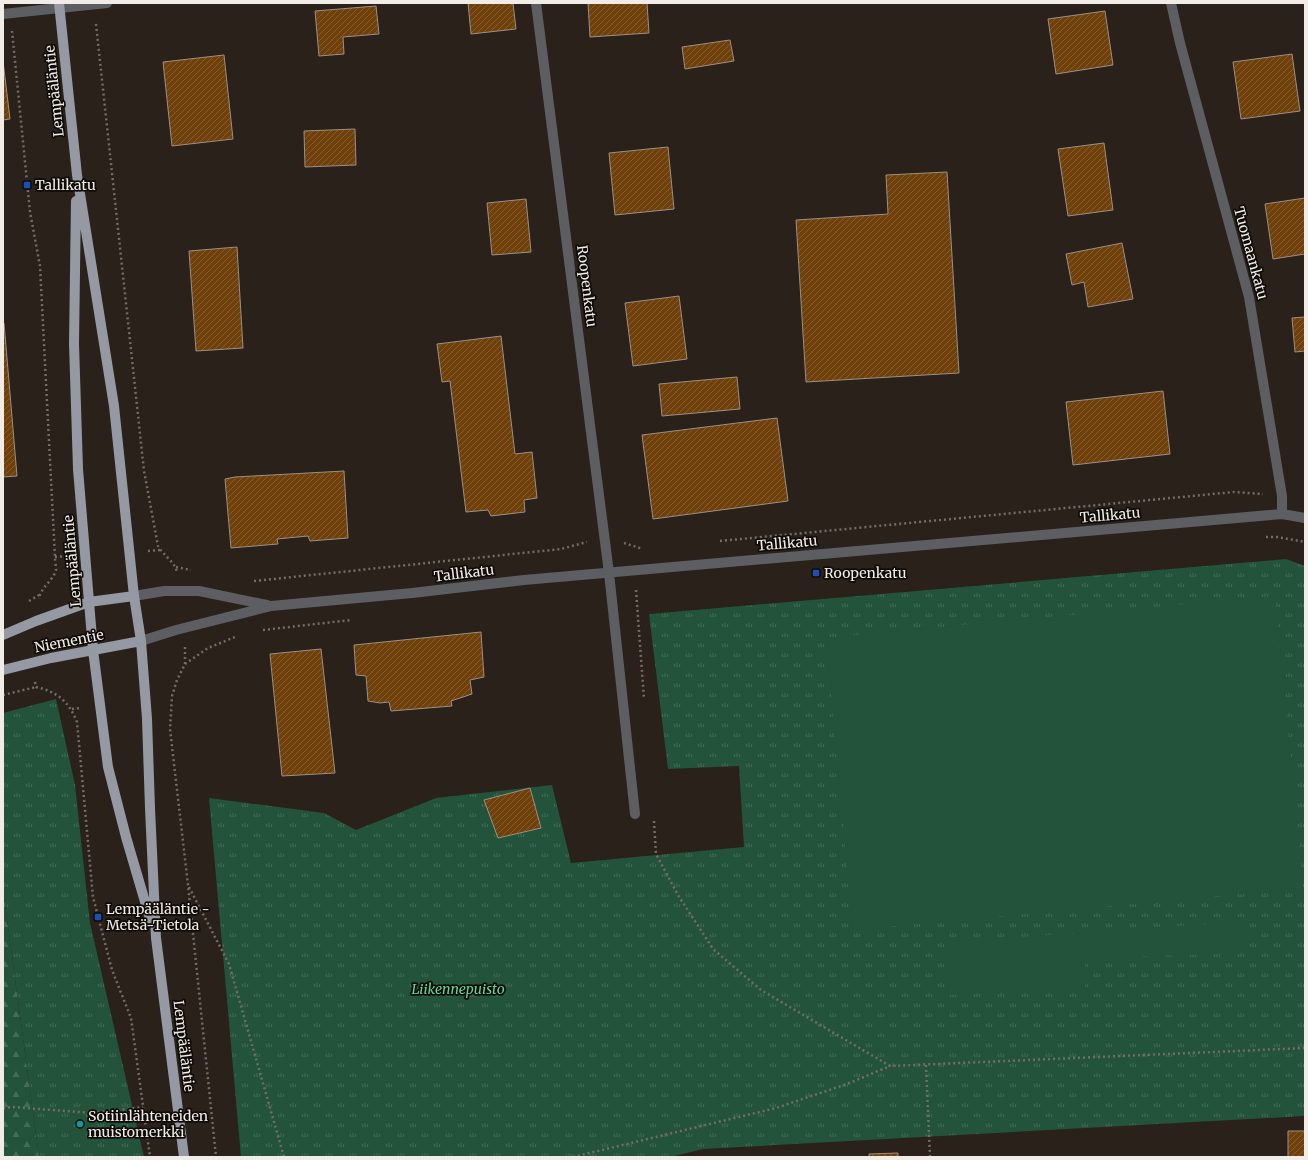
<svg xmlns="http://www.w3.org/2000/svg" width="1308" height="1160" viewBox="0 0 1308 1160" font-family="Merriweather,serif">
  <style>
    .forest { fill: url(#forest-firs) }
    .park { fill: url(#park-tufts) }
    .pitch { fill: #23533a }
    .building { fill: url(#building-hatch); stroke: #9a9087 }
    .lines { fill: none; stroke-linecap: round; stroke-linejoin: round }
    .path { stroke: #746d67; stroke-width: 2.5; stroke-dasharray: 2 3; stroke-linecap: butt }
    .minor { stroke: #5c5e62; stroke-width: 10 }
    .major { stroke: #9599a3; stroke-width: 10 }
    .transit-dot { fill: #1a4fb4; stroke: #0f0b08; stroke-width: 1.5 }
    .culture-dot { fill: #0f9aa8; stroke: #0f0b08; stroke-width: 1.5 }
    .labels { text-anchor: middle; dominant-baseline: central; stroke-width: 3.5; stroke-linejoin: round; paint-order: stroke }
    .street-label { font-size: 14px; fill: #f2ece7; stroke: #0f0b08 }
    .poi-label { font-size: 14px; fill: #f2ece7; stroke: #0f0b08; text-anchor: start }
    .park-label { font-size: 14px; font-style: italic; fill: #5fda9a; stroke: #0f0b08 }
  </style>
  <defs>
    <pattern id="forest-firs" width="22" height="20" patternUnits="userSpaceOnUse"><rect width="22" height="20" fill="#23533a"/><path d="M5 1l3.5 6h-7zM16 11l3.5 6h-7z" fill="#436c56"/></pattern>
    <pattern id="park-tufts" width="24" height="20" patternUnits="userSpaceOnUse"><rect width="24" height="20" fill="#23533a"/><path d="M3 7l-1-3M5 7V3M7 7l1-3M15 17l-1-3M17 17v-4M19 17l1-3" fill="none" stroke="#436c56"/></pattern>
    <pattern id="building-hatch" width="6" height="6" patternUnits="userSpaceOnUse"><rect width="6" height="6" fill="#70400b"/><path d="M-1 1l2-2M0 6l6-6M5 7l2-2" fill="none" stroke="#855c2f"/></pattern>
  </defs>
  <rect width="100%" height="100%" fill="#29211a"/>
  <path class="forest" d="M 3,889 L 39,1157 L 3,1157 Z"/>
  <path class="park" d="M 1286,559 L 1305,566 L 1305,1116 L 703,1149 L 670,1157 L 241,1157 L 209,798 L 324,813 L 356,830 L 436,798 L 552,785 L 571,863 L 744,847 L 739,766 L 668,769 L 649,614 Z
    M 56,699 L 75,785 L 90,923 L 144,1157 L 39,1157 L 3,889 L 3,713 Z"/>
  <path class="pitch" d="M 1275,596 L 1303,888 L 853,930 L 826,638 Z
    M 1246,921 L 1248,953 L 1085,958 L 1085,988 L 947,995 L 944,942 L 1082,933 Z"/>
  <path class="building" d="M 468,3 L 513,3 L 516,29 L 471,34 Z
    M 588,3 L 647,3 L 649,33 L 590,37 Z
    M 376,6 L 379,34 L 343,37 L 344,54 L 319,56 L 315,11 Z
    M 1105,11 L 1113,65 L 1056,74 L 1048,19 Z
    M 730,40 L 734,61 L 685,69 L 682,47 Z
    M 1292,54 L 1300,111 L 1241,119 L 1233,62 Z
    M 224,55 L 233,139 L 172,146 L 163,62 Z
    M 3,61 L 10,119 L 3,120 Z
    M 355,129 L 356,165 L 305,167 L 304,131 Z
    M 1104,143 L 1113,210 L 1068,216 L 1058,149 Z
    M 668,147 L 674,209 L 615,215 L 609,153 Z
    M 947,172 L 959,373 L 806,382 L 796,220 L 888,214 L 886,175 Z
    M 1305,198 L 1305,254 L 1273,259 L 1265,204 Z
    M 526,199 L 531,252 L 492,255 L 487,203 Z
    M 1122,243 L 1133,299 L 1088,307 L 1084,282 L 1072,285 L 1066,254 Z
    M 237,247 L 243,348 L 196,351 L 189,251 Z
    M 679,296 L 687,359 L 633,366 L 625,303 Z
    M 1305,317 L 1305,351 L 1295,352 L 1292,318 Z
    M 3,323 L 4,323 L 17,476 L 3,477 Z
    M 501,336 L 515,454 L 532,452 L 537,498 L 524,500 L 525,512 L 491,516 L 488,510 L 466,512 L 450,381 L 442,382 L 437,344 Z
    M 737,377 L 740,409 L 662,416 L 659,384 Z
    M 1163,391 L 1170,454 L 1073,465 L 1066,402 Z
    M 777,418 L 788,501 L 653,519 L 642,435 Z
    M 344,471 L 348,538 L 310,541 L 308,536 L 277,539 L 278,544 L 231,548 L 225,479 L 235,477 Z
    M 481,632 L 484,677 L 470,680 L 472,694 L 451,701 L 452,706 L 391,711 L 389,702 L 380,703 L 368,701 L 366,676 L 356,675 L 354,645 Z
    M 321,649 L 335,773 L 282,776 L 270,654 Z
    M 530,788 L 541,828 L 498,838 L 484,800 Z
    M 1288,1131 L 1305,1131 L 1305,1157 L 1288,1157 Z
    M 898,1153 L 898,1157 L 869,1157 L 869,1154 Z"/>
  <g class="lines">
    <path class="path" d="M 96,24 L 144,471 L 158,546 C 163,555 175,562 177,572
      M 12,31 L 30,212 L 40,266 L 55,557 C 55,561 56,566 56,570 C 53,581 40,588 39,599
      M 1266,537 L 1277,537 L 1305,542
      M 720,541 L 1234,492 L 1263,494
      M 624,543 L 643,549
      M 148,551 L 161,550
      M 55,557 L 67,556
      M 176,567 L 191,570
      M 254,581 L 561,549 L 587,542
      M 636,590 L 644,699
      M 29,601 L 39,595
      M 263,630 L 351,620
      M 185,647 L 185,664 L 177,680 L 172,696 L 170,729 L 188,885 L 216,1157
      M 185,664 L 208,648 L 235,637
      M 35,682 L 36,687 C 58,692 69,702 77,722 L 93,897 L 112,970 L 131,1018 L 150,1157
      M 3,695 L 36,687
      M 72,709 L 81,708
      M 654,821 L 656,854 L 678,895 L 713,949 L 761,990 L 890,1066 L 1305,1048
      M 189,887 L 229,964 L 284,1157
      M 926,1065 L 930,1157
      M 3,1108 L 13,1107 L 92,1113 L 143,1107
      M 573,1157 L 776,1108 L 847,1084 L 890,1066"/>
    <path class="minor" d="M 536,3 L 609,573 L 635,814
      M 1171,3 L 1180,43 L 1249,297 L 1282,496 L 1282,514
      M 3,14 L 107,3
      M 134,596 L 164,591 L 199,591 L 267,605
      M 141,641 L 176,630 L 271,606 L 412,593 L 524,580 L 1282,514 L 1305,518"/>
    <path class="major" d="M 59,3 L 77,175 L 114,406 L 134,596 L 141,641 L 147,719 L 150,808 L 156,938 L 184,1157
      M 76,201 L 74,344 L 78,469 L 93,650 L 108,767 L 126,837 L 151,922
      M 3,635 L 36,621 L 89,602 L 134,596
      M 3,670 L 51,658 L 141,641"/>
  </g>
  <g class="transit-dot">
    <rect x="23" y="181" width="8" height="8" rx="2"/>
    <rect x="812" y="569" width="8" height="8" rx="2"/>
    <rect x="94" y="913" width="8" height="8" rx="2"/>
  </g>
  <circle class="culture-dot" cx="80" cy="1124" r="4"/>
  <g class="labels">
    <g class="street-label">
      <text transform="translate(54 91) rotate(-96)">Lempääläntie</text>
      <text transform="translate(1251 253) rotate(75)">Tuomaankatu</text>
      <text transform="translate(587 286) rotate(83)">Roopenkatu</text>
      <text transform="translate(1110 515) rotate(-5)">Tallikatu</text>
      <text transform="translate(787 543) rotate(-5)">Tallikatu</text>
      <text transform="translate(72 561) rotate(-95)">Lempääläntie</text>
      <text transform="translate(464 573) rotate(-7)">Tallikatu</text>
      <text transform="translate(69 641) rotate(-11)">Niementie</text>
      <text transform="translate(184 1046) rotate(83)">Lempääläntie</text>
    </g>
    <g class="poi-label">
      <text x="35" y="185">Tallikatu</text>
      <text x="824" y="573">Roopenkatu</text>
      <text x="106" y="909">Lempääläntie -<tspan x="106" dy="16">Metsä-Tietola</tspan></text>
      <text x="88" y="1116">Sotiinlähteneiden<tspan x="88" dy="16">muistomerkki</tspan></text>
    </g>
    <g class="park-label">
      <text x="458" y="989">Liikennepuisto</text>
    </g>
  </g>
  <rect width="1308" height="1160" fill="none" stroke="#f2ece7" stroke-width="8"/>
</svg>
